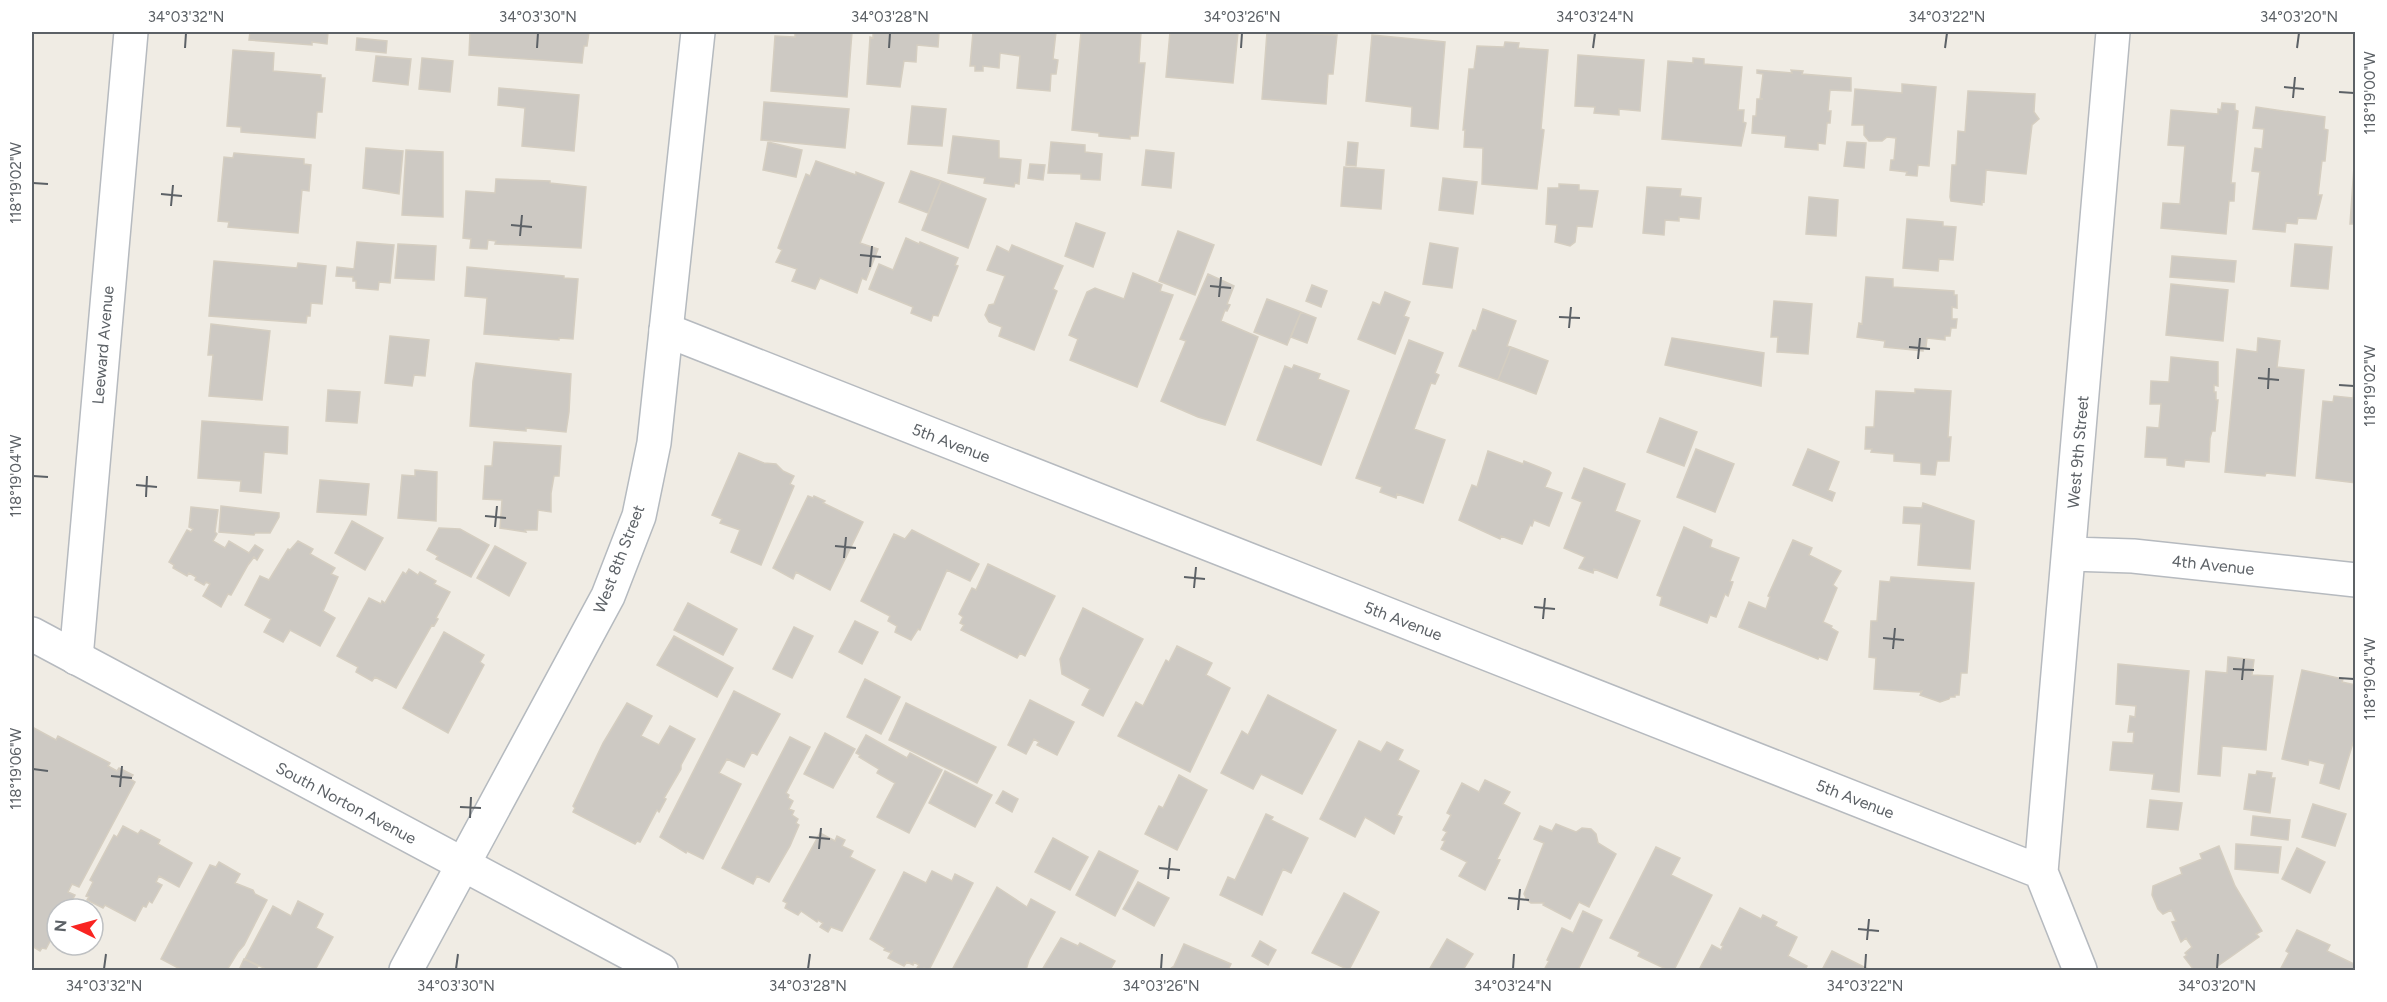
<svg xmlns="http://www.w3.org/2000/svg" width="2387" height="1002" viewBox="0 0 2387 1002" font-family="Figtree,sans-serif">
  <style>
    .building { fill: #cdc9c3; stroke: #d5cec1; stroke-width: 1.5 }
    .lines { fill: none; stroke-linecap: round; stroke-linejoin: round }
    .minor-casing { stroke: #b6babf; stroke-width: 36 }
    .tertiary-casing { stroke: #b6babf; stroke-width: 36 }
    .secondary-casing { stroke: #b5babf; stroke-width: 36 }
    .minor { stroke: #fff; stroke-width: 33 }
    .tertiary { stroke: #fff; stroke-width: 33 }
    .secondary { stroke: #fff; stroke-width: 33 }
    .ticks { fill: none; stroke: #5c6166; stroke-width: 2 }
    .labels { text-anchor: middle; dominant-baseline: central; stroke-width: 4.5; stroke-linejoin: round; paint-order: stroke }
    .street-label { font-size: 16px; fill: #5c6166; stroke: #fff }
    .neatline { fill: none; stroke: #5c6166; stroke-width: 2 }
    .ticks-label { font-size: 15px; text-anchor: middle; fill: #5c6166 }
  </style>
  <rect width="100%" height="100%" fill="#f0ece4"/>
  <path class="building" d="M 250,32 L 328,32 L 327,44 L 312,42 L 312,45 L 249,40 Z
    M 470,32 L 589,32 L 587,46 L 584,46 L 582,63 L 469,55 Z
    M 795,32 L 852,32 L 847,97 L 771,91 L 775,36 L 795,37 Z
    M 873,32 L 939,32 L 938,47 L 917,45 L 916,62 L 904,61 L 900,87 L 867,84 L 870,37 L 873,38 Z
    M 973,32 L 1056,32 L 1053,59 L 1058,60 L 1056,74 L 1051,74 L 1050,91 L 1017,88 L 1020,56 L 1000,53 L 999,68 L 983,66 L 983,71 L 975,71 L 975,66 L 970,66 Z
    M 1081,32 L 1141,32 L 1139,63 L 1145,63 L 1138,136 L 1130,136 L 1130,139 L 1099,136 L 1099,133 L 1072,130 Z
    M 1170,32 L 1238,32 L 1233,83 L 1166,77 Z
    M 1267,32 L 1337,35 L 1333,74 L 1328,74 L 1326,104 L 1262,99 Z
    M 1372,35 L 1445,42 L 1438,129 L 1411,126 L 1412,107 L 1366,101 Z
    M 357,38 L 387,41 L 386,53 L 356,50 Z
    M 1505,42 L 1519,43 L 1518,48 L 1548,50 L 1541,129 L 1544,130 L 1537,189 L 1482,184 L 1483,148 L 1464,147 L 1465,130 L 1463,130 L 1469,69 L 1474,69 L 1477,46 L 1504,47 Z
    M 233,50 L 274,53 L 273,71 L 321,75 L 321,78 L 325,78 L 322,112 L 317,112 L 315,138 L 241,132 L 241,127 L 227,126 Z
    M 1578,55 L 1644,60 L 1640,111 L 1619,109 L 1619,115 L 1594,113 L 1595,107 L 1575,106 Z
    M 376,56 L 411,59 L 408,85 L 373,81 Z
    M 422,58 L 453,61 L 450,92 L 419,89 Z
    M 1693,58 L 1704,59 L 1704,64 L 1742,67 L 1738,110 L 1744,110 L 1743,122 L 1746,123 L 1741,146 L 1662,139 L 1668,61 L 1693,63 Z
    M 1757,70 L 1792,73 L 1791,70 L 1803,71 L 1802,74 L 1851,78 L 1851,91 L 1830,90 L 1828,111 L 1831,111 L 1830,123 L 1827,123 L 1825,144 L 1818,143 L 1818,150 L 1785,147 L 1786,136 L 1752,133 L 1753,116 L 1756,116 L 1757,99 L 1763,99 L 1760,99 L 1763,74 L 1757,73 Z
    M 1902,84 L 1936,87 L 1929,166 L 1918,165 L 1917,176 L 1906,175 L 1907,172 L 1890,170 L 1891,160 L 1894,160 L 1896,138 L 1887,137 L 1882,141 L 1869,141 L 1864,135 L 1864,125 L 1852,125 L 1855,89 L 1902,93 Z
    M 499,88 L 579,95 L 574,151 L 522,146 L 525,108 L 498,105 Z
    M 1968,91 L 2035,94 L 2034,112 L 2039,119 L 2032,125 L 2026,174 L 1986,170 L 1984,202 L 1982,201 L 1982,205 L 1951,201 L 1950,197 L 1952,165 L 1956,165 L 1958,131 L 1965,132 Z
    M 764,102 L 849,109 L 845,148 L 761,140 Z
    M 2222,103 L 2235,104 L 2235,110 L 2238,111 L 2231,183 L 2235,183 L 2234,201 L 2229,201 L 2226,234 L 2161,228 L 2163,203 L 2180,204 L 2185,146 L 2168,145 L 2171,110 L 2218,114 L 2218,109 L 2221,110 Z
    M 912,106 L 946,109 L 942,146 L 908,144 Z
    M 2256,107 L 2325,117 L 2324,129 L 2328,130 L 2325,161 L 2322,161 L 2318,195 L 2322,195 L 2316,219 L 2298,218 L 2297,224 L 2286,223 L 2285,232 L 2253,229 L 2260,172 L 2252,171 L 2255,148 L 2262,149 L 2264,129 L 2253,128 Z
    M 953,136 L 999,141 L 999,158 L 1021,160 L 1019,184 L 1015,183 L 1014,187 L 984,183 L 985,178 L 948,173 Z
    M 2356,138 L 2356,224 L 2350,224 Z
    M 768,142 L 802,150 L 796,177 L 763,170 Z
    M 1051,142 L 1085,145 L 1085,152 L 1102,154 L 1100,180 L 1081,179 L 1081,174 L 1048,173 Z
    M 1348,142 L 1358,143 L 1356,166 L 1346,165 Z
    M 1847,142 L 1866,143 L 1864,168 L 1844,166 Z
    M 366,148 L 403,151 L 399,194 L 363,188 Z
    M 406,150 L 443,152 L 443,217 L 402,215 Z
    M 1146,150 L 1174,153 L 1171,188 L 1142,185 Z
    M 234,153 L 304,159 L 304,164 L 311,165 L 309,191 L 302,190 L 298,233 L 228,227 L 229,222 L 218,221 L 224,157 L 233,158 Z
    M 816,161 L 856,175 L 856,172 L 884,183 L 860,243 L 878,249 L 866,280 L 862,278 L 857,293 L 820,278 L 815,289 L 792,281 L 797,269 L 776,262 L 782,250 L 778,248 L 806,174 L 810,176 Z
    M 1030,164 L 1045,165 L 1043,180 L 1028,178 Z
    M 1344,167 L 1384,170 L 1381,209 L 1341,206 Z
    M 911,171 L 941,181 L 928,213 L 899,202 Z
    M 1443,178 L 1477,182 L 1473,214 L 1439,210 Z
    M 496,179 L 550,181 L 550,183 L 586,187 L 581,248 L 495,244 L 496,241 L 488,240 L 487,249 L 470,248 L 471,239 L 463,238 L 466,191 L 495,193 Z
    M 941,181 L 986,199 L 968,248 L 922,230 Z
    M 1559,184 L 1579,185 L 1579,190 L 1598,191 L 1592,227 L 1577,226 L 1575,242 L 1570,246 L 1555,242 L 1557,225 L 1546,224 L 1548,188 L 1559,188 Z
    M 1647,187 L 1681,189 L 1680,196 L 1701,198 L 1699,219 L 1679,217 L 1679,221 L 1665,220 L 1664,235 L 1643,233 Z
    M 1809,197 L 1838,200 L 1836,236 L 1806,234 Z
    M 1907,219 L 1943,222 L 1943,226 L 1956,227 L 1953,260 L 1939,259 L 1938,271 L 1903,268 Z
    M 1076,223 L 1105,233 L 1093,267 L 1065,256 Z
    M 1178,231 L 1214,245 L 1195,295 L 1159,281 Z
    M 906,238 L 919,244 L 920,242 L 958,258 L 955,265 L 958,266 L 938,316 L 933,315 L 931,321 L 911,313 L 913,307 L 869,289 L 879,264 L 893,270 Z
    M 357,242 L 394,245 L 390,283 L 379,282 L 378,290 L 356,288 L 356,281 L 353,281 L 353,277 L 336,276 L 337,267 L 354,269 Z
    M 1430,243 L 1458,248 L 1452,288 L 1423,284 Z
    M 398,244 L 436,246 L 434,280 L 395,278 Z
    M 2295,244 L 2332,247 L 2328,289 L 2291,286 Z
    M 1012,245 L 1063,266 L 1053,289 L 1057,291 L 1034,350 L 999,336 L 1002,327 L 989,322 L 985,315 L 989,305 L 994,304 L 1005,276 L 987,270 L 997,246 L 1009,252 Z
    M 2172,256 L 2236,261 L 2234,282 L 2170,277 Z
    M 214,261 L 297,268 L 298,263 L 326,266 L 322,304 L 311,303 L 310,316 L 307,316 L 306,323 L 209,316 Z
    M 467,267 L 564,276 L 564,278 L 578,279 L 573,339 L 559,338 L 559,340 L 484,334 L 487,298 L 465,296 Z
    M 1133,273 L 1162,285 L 1160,291 L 1173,295 L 1137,387 L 1070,360 L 1078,339 L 1069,335 L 1087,292 L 1095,288 L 1124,299 Z
    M 1208,274 L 1234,286 L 1227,304 L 1230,305 L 1227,311 L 1225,310 L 1221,321 L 1258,337 L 1225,425 L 1198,417 L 1161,401 L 1186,341 L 1180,339 Z
    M 1866,277 L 1893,279 L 1893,287 L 1954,291 L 1954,295 L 1957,295 L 1957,308 L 1952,307 L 1952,319 L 1957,319 L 1956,328 L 1951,328 L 1950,336 L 1945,336 L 1945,340 L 1927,338 L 1926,347 L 1923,347 L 1923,351 L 1884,347 L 1885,341 L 1857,337 L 1859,323 L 1862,324 Z
    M 2171,284 L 2228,290 L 2223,341 L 2166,335 Z
    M 1312,285 L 1327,291 L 1321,307 L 1306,301 Z
    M 1385,292 L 1410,302 L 1404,316 L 1409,318 L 1395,354 L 1358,339 L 1373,302 L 1380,305 Z
    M 1267,299 L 1301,312 L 1287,345 L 1254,332 Z
    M 1774,301 L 1812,304 L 1808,354 L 1777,352 L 1778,337 L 1771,337 Z
    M 1483,309 L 1516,321 L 1507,346 L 1511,347 L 1498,380 L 1459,366 L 1473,330 L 1476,331 Z
    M 1301,312 L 1316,318 L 1307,343 L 1291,337 Z
    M 211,324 L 270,331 L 262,400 L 209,396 L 213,355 L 208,355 Z
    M 390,336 L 429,340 L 425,376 L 414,375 L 412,386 L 385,383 Z
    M 1672,338 L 1764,353 L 1761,386 L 1665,365 Z
    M 2258,338 L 2280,341 L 2277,367 L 2304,370 L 2295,476 L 2266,473 L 2265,476 L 2225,472 L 2237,349 L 2257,352 Z
    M 1409,340 L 1443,353 L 1435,373 L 1439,375 L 1435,384 L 1431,383 L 1414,429 L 1445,440 L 1423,503 L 1397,494 L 1396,498 L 1380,492 L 1382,487 L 1356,478 Z
    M 1511,347 L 1548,361 L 1536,394 L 1498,380 Z
    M 2171,357 L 2218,362 L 2218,386 L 2214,385 L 2214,392 L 2216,392 L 2216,400 L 2218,400 L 2215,431 L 2212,431 L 2210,438 L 2209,462 L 2185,460 L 2184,467 L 2167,465 L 2167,458 L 2145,457 L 2147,427 L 2159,428 L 2161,404 L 2150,404 L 2151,381 L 2169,382 Z
    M 476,363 L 571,374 L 569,412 L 566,432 L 526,428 L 526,431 L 470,426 L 473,381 Z
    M 1294,365 L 1320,374 L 1318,379 L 1349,391 L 1321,465 L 1257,440 L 1285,366 L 1292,369 Z
    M 2355,367 L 2356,483 L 2316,478 L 2323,401 L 2333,402 L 2334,396 L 2353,398 Z
    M 1915,389 L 1951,391 L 1948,437 L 1951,437 L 1949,461 L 1937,461 L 1935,475 L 1921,474 L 1921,463 L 1894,461 L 1894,454 L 1871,452 L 1872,449 L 1865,449 L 1866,427 L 1874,427 L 1876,391 L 1915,393 Z
    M 328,390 L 360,392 L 357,423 L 326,421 Z
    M 1660,418 L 1697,432 L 1684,466 L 1647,452 Z
    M 202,421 L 288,427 L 287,454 L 264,452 L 261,493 L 240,491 L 241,481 L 198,478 Z
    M 494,442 L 561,446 L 559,476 L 554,476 L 551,493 L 551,512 L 538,510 L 537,530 L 525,530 L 526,532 L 500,528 L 502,500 L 483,499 L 485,466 L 492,466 Z
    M 1696,449 L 1734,464 L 1715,512 L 1677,497 Z
    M 1808,449 L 1839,462 L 1828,490 L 1835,493 L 1832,501 L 1793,485 Z
    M 1488,451 L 1523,464 L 1524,461 L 1549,471 L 1551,473 L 1545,487 L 1562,493 L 1549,526 L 1534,520 L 1532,526 L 1530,525 L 1522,544 L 1501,536 L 1500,539 L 1459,520 L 1472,485 L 1477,487 Z
    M 739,453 L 764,463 L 776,464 L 783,471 L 794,476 L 790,484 L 794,486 L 761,565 L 731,552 L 740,530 L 720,523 L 722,519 L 712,515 Z
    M 1584,468 L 1625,484 L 1615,511 L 1640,521 L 1617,578 L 1594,569 L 1593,573 L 1579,568 L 1585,557 L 1564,548 L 1582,502 L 1572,498 Z
    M 415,470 L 437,472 L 436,521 L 398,518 L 402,475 L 415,476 Z
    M 320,480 L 369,484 L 366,515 L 317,512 Z
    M 808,496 L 813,498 L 814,496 L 825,501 L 823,503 L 863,522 L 830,590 L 796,572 L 793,579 L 773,568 Z
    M 1923,503 L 1974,521 L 1970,569 L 1918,565 L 1921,524 L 1903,523 L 1904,507 L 1922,508 Z
    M 221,506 L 279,513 L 279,517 L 270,533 L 255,533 L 254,535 L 219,532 Z
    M 191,507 L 218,510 L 215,532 L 217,534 L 213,541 L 225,548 L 229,541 L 249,553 L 255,545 L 263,550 L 257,560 L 254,557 L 248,565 L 231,595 L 228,594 L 221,607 L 203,596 L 210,584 L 206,582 L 204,585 L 195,580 L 196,577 L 189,573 L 187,576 L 173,568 L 174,565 L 169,562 L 187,530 L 191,532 L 193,529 L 189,527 Z
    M 352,521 L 383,538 L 365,570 L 335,553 Z
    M 1684,527 L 1712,540 L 1710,547 L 1739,558 L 1730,581 L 1733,582 L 1728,596 L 1725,594 L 1716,617 L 1710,615 L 1707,623 L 1660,605 L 1662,597 L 1657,595 Z
    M 439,528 L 460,529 L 489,545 L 471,577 L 436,559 L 438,556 L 427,550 Z
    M 912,530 L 979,564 L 970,581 L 947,570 L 920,630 L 918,629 L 911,640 L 895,632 L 897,626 L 888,621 L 890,616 L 861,601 L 894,534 L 905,539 Z
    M 1793,540 L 1812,548 L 1809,555 L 1841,571 L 1833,585 L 1837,588 L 1823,622 L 1832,626 L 1831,628 L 1838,632 L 1827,660 L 1819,657 L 1818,659 L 1739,627 L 1749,602 L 1766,609 L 1770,597 L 1768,596 Z
    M 298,541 L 313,549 L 310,554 L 335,568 L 331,574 L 338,577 L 323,611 L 335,618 L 320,646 L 290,630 L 283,642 L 264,632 L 271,619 L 245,605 L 260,576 L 269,580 L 288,549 L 290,550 Z
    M 495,546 L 526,563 L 509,596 L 477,578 Z
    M 988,564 L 1055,596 L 1025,656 L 1020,653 L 1017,658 L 961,630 L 964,625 L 960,623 L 963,617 L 959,614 L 972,588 L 976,590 Z
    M 409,569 L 418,575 L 420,572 L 436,581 L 434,584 L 450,592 L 436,618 L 438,619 L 434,626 L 432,625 L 396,688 L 375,677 L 372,681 L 356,672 L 358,667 L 337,656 L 369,598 L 381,604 L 382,601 L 385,603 L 403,572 L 406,574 Z
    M 1891,577 L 1974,583 L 1967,673 L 1961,673 L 1959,695 L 1955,695 L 1955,697 L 1950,697 L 1949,699 L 1940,702 L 1920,695 L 1922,691 L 1919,692 L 1874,689 L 1876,658 L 1869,657 L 1871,621 L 1877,621 L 1880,581 L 1890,582 Z
    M 688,603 L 737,629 L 723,655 L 674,630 Z
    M 1083,608 L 1143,639 L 1103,716 L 1082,705 L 1090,689 L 1062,674 L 1060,659 Z
    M 855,621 L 878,632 L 862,664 L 839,652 Z
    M 794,627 L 813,636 L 792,678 L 773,669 Z
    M 444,632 L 484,655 L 480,662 L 484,665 L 448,733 L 403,708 Z
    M 674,636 L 733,668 L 717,697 L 657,665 Z
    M 1177,646 L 1212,663 L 1206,675 L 1230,688 L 1190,772 L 1118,736 L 1136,702 L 1143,706 L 1166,660 L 1169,662 Z
    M 2228,657 L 2254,660 L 2252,675 L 2273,676 L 2266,750 L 2222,746 L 2220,776 L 2198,774 L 2206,671 L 2227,673 Z
    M 2118,664 L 2189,671 L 2179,792 L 2152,789 L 2154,774 L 2110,770 L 2113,742 L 2133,743 L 2134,732 L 2128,732 L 2130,716 L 2135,717 L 2136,706 L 2116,704 Z
    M 2302,670 L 2343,679 L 2342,682 L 2356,685 L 2356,733 L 2339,789 L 2320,783 L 2325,764 L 2309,760 L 2308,765 L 2282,759 Z
    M 865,679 L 900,697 L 881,734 L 847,717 Z
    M 734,691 L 780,714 L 757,755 L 752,752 L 744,767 L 727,759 L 719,773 L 741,784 L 703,859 L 687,851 L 686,853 L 660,837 Z
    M 1268,695 L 1336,730 L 1302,794 L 1261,774 L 1253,789 L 1221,773 L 1242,731 L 1248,735 Z
    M 1030,700 L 1074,722 L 1057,755 L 1037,745 L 1039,742 L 1034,739 L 1026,754 L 1008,745 Z
    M 627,703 L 652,716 L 641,736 L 659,745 L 670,726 L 695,739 L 681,765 L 681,769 L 664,798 L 666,799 L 659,812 L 657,810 L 640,842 L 637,841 L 635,844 L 573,812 L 575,808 L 573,806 L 603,743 Z
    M 906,703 L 996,747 L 977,783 L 889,740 Z
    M 32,727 L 56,740 L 58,736 L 110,763 L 108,766 L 117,771 L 119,768 L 133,775 L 130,779 L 135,782 L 79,887 L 72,884 L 68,892 L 75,895 L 67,909 L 57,909 L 57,928 L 46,949 L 42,948 L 40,951 L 32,946 Z
    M 825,733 L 855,749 L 833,788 L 804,774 Z
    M 866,735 L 907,758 L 910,753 L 942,770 L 909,833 L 877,817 L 895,783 L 877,773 L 879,769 L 859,757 L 860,755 L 856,753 Z
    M 790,737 L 810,747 L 786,793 L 789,795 L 788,798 L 793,801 L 789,809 L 794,811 L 792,815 L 798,819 L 796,823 L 799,825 L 790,846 L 769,882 L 757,876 L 753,884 L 722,868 Z
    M 1359,741 L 1381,752 L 1387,742 L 1403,750 L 1398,760 L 1419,771 L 1397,815 L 1402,817 L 1394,834 L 1365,817 L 1355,837 L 1320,819 Z
    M 945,771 L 992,795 L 975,827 L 929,803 Z
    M 2257,771 L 2272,773 L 2271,778 L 2275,778 L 2270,813 L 2244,809 L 2249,774 L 2256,775 Z
    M 1179,775 L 1207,790 L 1177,850 L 1145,834 L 1159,806 L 1163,808 Z
    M 1485,780 L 1510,792 L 1503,804 L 1520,813 L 1497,859 L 1500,860 L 1485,890 L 1459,876 L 1467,862 L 1441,849 L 1445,841 L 1442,840 L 1447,832 L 1443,830 L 1451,815 L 1447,813 L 1462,783 L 1479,792 Z
    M 1003,791 L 1018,799 L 1012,812 L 996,803 Z
    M 2150,800 L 2182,803 L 2178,830 L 2147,827 Z
    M 2313,804 L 2346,814 L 2335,846 L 2302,837 Z
    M 1266,814 L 1273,817 L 1271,820 L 1308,838 L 1291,873 L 1283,869 L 1262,915 L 1220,895 L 1228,877 L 1235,880 Z
    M 2253,816 L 2290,820 L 2288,840 L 2251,835 Z
    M 1556,824 L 1576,832 L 1582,828 L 1591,829 L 1596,834 L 1598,843 L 1616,854 L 1589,907 L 1579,902 L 1570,919 L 1543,905 L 1544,903 L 1531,903 L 1527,900 L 1524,894 L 1544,843 L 1534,839 L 1540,826 L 1552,831 Z
    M 123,826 L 138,834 L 141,830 L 160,840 L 158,844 L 192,863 L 179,887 L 159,876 L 156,882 L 162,885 L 152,903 L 149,901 L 146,907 L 143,906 L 135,921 L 105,905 L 103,908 L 87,900 L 89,897 L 86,896 L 93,882 L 90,880 L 114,835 L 117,837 Z
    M 820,833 L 835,841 L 837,836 L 845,840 L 842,846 L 853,851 L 850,857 L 875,870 L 842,931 L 831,927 L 828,932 L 820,927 L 823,923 L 818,920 L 817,922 L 801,911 L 798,915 L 785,908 L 787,903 L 783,901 Z
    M 1053,838 L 1088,857 L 1070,890 L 1035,872 Z
    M 2236,844 L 2281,847 L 2278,873 L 2235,869 Z
    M 2219,846 L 2235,886 L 2262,931 L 2256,934 L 2259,937 L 2212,970 L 2194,970 L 2184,957 L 2187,955 L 2185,953 L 2192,947 L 2186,938 L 2181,942 L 2172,922 L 2176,921 L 2171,910 L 2163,914 L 2158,909 L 2152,895 L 2153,886 L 2182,874 L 2180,868 L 2202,859 L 2200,854 Z
    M 1656,847 L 1680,858 L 1671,875 L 1712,895 L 1674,970 L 1668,970 L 1638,956 L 1640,952 L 1610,938 Z
    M 2297,848 L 2325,862 L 2310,893 L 2282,879 Z
    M 1099,851 L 1138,871 L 1115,916 L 1076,895 Z
    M 219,862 L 240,874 L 235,883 L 253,890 L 255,894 L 267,900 L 244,945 L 238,952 L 227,970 L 182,970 L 161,959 L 210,865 L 216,867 Z
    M 932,871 L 952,881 L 955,874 L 973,883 L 929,970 L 924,968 L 923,970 L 917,968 L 919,965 L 914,962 L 913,965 L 907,962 L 904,966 L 888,958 L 892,951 L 889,952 L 884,950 L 885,948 L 870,939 L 904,872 L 926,883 Z
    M 1138,882 L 1169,898 L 1154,926 L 1123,909 Z
    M 997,887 L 1027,907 L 1031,899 L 1055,912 L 1029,960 L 1026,970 L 952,970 Z
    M 1344,893 L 1379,912 L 1349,970 L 1312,953 Z
    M 298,901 L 323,914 L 316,928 L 333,937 L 315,970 L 268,970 L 245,959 L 273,906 L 291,916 Z
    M 1740,908 L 1761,919 L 1763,915 L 1777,922 L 1775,926 L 1797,937 L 1788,956 L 1807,966 L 1805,970 L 1699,970 L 1712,945 L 1721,950 L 1723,946 L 1721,945 Z
    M 1583,911 L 1602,920 L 1578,970 L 1544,970 L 1549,961 L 1547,960 L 1562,928 L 1573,933 Z
    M 2297,930 L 2330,945 L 2327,951 L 2356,965 L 2356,970 L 2280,970 L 2289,953 L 2286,951 Z
    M 1061,938 L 1078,946 L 1080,943 L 1115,961 L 1110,970 L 1042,970 Z
    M 1447,939 L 1473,954 L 1463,970 L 1429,970 Z
    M 1260,941 L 1276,950 L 1268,965 L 1252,956 Z
    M 1184,944 L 1231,964 L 1228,970 L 1170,969 L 1174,966 Z
    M 1832,951 L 1870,970 L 1822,970 Z
    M 244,959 L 258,966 L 256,970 L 239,970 Z"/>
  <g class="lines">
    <g class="minor-casing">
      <path id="minor" d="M 666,330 L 2041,872 L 2080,970
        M 2070,554 L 2133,556 L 2356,580
        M 76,658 L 131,32
        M 2041,872 L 2113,32"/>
    </g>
    <g class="tertiary-casing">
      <path id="tertiary" d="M 32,634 L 661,970"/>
    </g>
    <g class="secondary-casing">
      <path id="secondary" d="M 406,970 L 608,596 L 639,516 L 654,443 L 698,32"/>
    </g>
    <use href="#minor" class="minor"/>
    <use href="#tertiary" class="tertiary"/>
    <use href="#secondary" class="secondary"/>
  </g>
  <path class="ticks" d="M 185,48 L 186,33M 537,48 L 538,33M 889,48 L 890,33M 1241,48 L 1242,33M 1593,48 L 1595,33M 1945,48 L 1947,33M 2297,48 L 2299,33M 2284,87 L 2304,89M 2339,92 L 2354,93M 2293,98 L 2295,77M 33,183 L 48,184M 161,194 L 182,196M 171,206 L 173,185M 511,225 L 532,227M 520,236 L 522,215M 860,255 L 881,257M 870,267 L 872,246M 1210,286 L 1231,288M 1219,297 L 1221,277M 1559,317 L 1580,318M 1569,328 L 1571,307M 1909,347 L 1930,349M 1918,359 L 1920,338M 2258,378 L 2279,380M 2339,385 L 2354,386M 2268,389 L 2269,368M 33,476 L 48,477M 136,485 L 157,487M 146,497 L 147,476M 485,516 L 506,518M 495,527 L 497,506M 835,546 L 856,548M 844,558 L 846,537M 1184,577 L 1205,579M 1194,588 L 1196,567M 1534,607 L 1555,609M 1543,619 L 1545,598M 1883,638 L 1904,640M 1893,649 L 1895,628M 2233,669 L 2254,670M 2339,678 L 2354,679M 2242,680 L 2244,659M 33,769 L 48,771M 111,776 L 132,778M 120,787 L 122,766M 460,807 L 481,808M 470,818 L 471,797M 809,837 L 830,839M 819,849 L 821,828M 1159,868 L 1180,870M 1168,879 L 1170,858M 1508,898 L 1529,900M 1518,910 L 1520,889M 1858,929 L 1879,931M 1867,940 L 1869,919M 104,969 L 106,954M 456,969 L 458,954M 808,969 L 810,954M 1161,969 L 1162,954M 1513,969 L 1514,954M 1865,969 L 1866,954M 2217,969 L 2218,954"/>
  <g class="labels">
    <g class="street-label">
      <text transform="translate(103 345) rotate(-85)">Leeward Avenue</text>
      <text transform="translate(951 443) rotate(21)">5th Avenue</text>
      <text transform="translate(2078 452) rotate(-85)">West 9th Street</text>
      <text transform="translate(619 559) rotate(-69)">West 8th Street</text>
      <text transform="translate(2213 565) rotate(6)">4th Avenue</text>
      <text transform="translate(1403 621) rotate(21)">5th Avenue</text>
      <text transform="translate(1855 799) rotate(21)">5th Avenue</text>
      <text transform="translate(346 803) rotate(28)">South Norton Avenue</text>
    </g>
  </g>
  <rect width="2387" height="1002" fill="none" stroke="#ffffff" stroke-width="66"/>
  <g transform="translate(75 927) rotate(275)"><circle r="28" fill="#ffffff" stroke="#bec0c2" stroke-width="1.5"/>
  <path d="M0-4.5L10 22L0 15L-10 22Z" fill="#f92421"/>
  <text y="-9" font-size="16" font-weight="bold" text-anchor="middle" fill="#5c6166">N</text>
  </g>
  <rect x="33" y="33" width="2321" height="936" class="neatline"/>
  <g class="ticks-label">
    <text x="186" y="22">34°03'32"N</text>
    <text x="538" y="22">34°03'30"N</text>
    <text x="890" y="22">34°03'28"N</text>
    <text x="1242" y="22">34°03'26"N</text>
    <text x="1595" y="22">34°03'24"N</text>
    <text x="1947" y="22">34°03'22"N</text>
    <text x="2299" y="22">34°03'20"N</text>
    <text transform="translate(2370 93) rotate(-90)" y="5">118°19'00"W</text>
    <text transform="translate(16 183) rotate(-90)" y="5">118°19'02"W</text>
    <text transform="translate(2370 386) rotate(-90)" y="5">118°19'02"W</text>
    <text transform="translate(16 476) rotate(-90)" y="5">118°19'04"W</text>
    <text transform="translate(2370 679) rotate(-90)" y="5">118°19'04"W</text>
    <text transform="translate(16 769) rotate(-90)" y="5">118°19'06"W</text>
    <text x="104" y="991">34°03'32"N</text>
    <text x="456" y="991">34°03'30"N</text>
    <text x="808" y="991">34°03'28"N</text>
    <text x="1161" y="991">34°03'26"N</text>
    <text x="1513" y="991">34°03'24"N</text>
    <text x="1865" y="991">34°03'22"N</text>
    <text x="2217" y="991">34°03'20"N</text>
  </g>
</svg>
